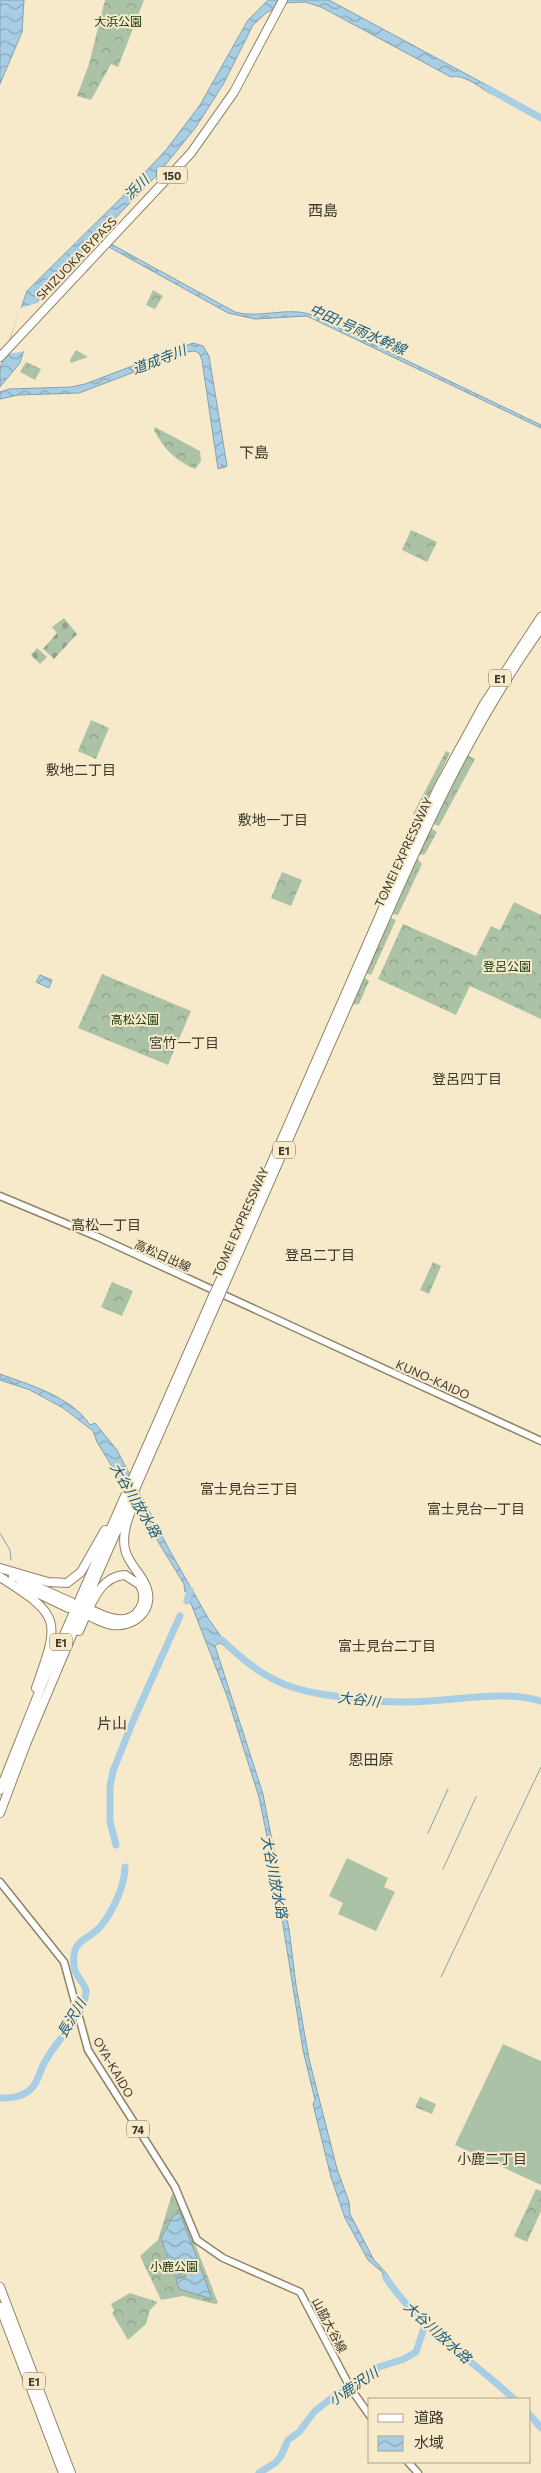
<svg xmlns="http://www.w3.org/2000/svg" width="541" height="2473" viewBox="0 0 541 2473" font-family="Commissioner,'Noto Sans JP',sans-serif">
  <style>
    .forest { fill: url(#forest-crowns) }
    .cemetery { fill: url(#cemetery-stones) }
    .garden { fill: #abc2a7 }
    .water { fill: url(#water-waves); stroke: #87a1ae }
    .pier { fill: #f6eacb }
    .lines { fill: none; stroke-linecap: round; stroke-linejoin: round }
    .stream { stroke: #87a1ae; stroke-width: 1 }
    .river { stroke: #a7cee5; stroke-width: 7 }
    .major-casing { stroke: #8f8467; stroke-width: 9 }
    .highway-casing { stroke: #8f8467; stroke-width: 10 }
    .major { stroke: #fff; stroke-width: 6 }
    .highway { stroke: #fff; stroke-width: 8 }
    .highway-bridge-casing { stroke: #8f8467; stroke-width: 10; stroke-linecap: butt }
    .highway-bridge { stroke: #fff; stroke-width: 8 }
    .labels { text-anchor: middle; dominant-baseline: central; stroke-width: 4; stroke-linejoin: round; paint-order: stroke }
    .shield { fill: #f6eacb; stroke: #746d5c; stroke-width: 1 }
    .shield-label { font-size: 11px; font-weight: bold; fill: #3d382c }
    .park-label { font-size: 12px; fill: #0f3509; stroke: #f6eacb }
    .street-label { font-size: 12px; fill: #3d382c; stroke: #f6eacb }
    .water-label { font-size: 14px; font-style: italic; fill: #195b7b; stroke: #f6eacb }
    .neighbourhood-label { font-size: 14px; fill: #3d382c; stroke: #f6eacb }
    .quarter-label { font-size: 15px; fill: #3d382c; stroke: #f6eacb }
  </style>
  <defs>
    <pattern id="forest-crowns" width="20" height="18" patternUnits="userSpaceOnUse" patternTransform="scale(1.25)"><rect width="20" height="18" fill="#abc2a7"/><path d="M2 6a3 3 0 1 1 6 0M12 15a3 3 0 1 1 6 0" fill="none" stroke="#8c9f88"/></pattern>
    <pattern id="cemetery-stones" width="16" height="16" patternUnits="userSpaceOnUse" patternTransform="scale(1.25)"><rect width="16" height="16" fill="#abc2a7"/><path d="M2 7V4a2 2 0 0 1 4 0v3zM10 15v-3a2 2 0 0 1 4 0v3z" fill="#8c9f88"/></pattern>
    <pattern id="water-waves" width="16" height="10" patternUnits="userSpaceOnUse" patternTransform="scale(1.25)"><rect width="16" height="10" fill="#a7cee5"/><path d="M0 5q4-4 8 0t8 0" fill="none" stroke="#89a8ba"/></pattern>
  </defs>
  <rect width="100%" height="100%" fill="#f6eacb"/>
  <path class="forest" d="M 105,0 L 144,0 L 118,67 L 111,64 L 91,100 L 77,96 L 89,64 Z
    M 153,290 L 163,296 L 155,309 L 146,305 Z
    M 76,350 L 88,357 L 71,363 L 70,360 Z
    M 26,362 L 41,369 L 35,380 L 20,372 Z
    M 155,427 L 200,451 L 201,461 L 195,469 C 176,461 163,448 154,430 Z
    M 411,530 L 437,542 L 427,562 L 402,550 Z
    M 91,720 L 109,728 L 96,759 L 78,751 Z
    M 446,751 L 450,753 L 419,816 L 413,814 Z
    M 467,755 L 475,759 L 439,826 L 433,824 Z
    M 431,828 L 437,832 L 425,854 L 421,855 L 419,854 Z
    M 417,858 L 422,864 L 398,915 L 393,914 Z
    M 282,872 L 302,880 L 291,906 L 271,898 Z
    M 514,902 L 541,915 L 541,1019 L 470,986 L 456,1015 L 378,979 L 403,924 L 476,956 L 491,926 L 500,930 Z
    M 391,918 L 396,920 L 371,975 L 366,973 Z
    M 102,974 L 191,1011 L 168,1065 L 78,1028 Z
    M 364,977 L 369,981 L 359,1004 L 352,1005 Z
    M 433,1262 L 441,1266 L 429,1294 L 420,1290 Z
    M 112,1282 L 133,1291 L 122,1316 L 101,1307 Z
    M 420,2097 L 436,2104 L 432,2114 L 415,2107 Z
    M 536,2189 L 541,2191 L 541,2211 L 527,2242 L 514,2236 Z
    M 172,2194 L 176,2195 L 218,2303 L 215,2304 L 183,2296 L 161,2300 L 140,2256 L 158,2240 Z
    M 130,2293 L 158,2302 L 150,2310 L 146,2324 L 128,2340 L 112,2313 L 114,2311 L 111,2304 Z"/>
  <path class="cemetery" d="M 64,618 L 77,634 L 54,659 L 43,649 L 57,633 L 52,627 Z
    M 37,648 L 47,657 L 40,664 L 31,655 Z"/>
  <path class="garden" d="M 347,1858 L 388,1878 L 384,1887 L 395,1892 L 376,1931 L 338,1914 L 343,1903 L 329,1896 Z
    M 503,2044 L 541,2061 L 541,2185 L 455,2145 Z"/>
  <path class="water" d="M 0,0 L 24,0 L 22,32 L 0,84 Z
    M 268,0 L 329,0 L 494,89 L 491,94 C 480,88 465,74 451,77 L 321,7 L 305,2 L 285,3 L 266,13 L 253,25 L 224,83 L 196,127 L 157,175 L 98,236 L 100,238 L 97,241 L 95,239 L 41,293 L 20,363 L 0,387 L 0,368 L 27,291 L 121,198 L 166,150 L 200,105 L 248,20 Z
    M 111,244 L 235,312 C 260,319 288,306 312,315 L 541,425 L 541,428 L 307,316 L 255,319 L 228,313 L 109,247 Z
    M 193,343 L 203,346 L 209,356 L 227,466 L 223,468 L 222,464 L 222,468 L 218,469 L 202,360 L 199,353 L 194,351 L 187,352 L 79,393 L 18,395 L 0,399 L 0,392 L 9,389 L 71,387 L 85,384 Z
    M 40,975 L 52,980 L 49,988 L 36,982 Z
    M 0,1374 C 30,1385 72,1397 90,1425 L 95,1423 L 117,1450 L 170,1551 L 208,1618 L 229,1648 L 219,1643 L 215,1646 L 263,1794 L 289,1929 L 296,1985 L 309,2059 L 337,2169 L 349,2202 L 350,2214 L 374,2260 L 387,2274 L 392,2286 L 385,2281 L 382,2272 L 368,2260 L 345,2218 L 331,2177 L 313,2104 L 315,2100 L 303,2050 L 276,1881 L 259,1797 L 227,1696 L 190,1601 L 192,1595 L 187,1589 L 185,1592 L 184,1584 L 97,1442 L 93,1431 L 63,1408 L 30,1390 L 0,1380 Z
    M 180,2213 L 212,2299 L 179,2289 L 176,2279 L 185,2277 L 186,2275 L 182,2272 L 175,2277 L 161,2238 L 174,2215 Z"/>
  <path class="pier" d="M 40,300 L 25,351 L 9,354 L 4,359 L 20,308 L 37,303 Z"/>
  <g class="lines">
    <path class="stream" d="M 0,1533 L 10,1550 L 11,1560
      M 428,1833 L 448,1789
      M 443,1869 L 476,1797
      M 441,1977 L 541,1767"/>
    <path class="river" d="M 487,88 L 541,118
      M 187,1601 L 190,1590
      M 222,1640 C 269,1686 295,1692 358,1699 C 387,1703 413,1703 442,1700 C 476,1697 508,1692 541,1701
      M 116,1845 L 110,1822 L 110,1787 L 113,1771 L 133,1721 L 180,1616
      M 0,2098 C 12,2098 23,2097 32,2088 C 39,2080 40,2069 46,2060 C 56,2041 87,2012 86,1990 C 83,1981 75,1976 74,1966 C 71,1938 88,1941 100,1927 C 112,1913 125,1886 125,1867
      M 386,2278 C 419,2327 471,2359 514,2399
      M 530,2415 L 541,2428
      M 259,2473 L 275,2463 L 281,2456 L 288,2440 L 299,2432 L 315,2411 L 333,2397 L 367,2377 L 379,2367 L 404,2359 L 416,2352 L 425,2325"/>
    <g class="major-casing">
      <path id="major" d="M 0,1196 L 98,1237 L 541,1441
        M 0,1882 L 64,1962 L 88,2050 L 175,2187 L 197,2240 L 223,2258 L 300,2292 L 351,2389 L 370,2416
        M 408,2462 L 418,2473"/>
    </g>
    <g class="highway-casing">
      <path id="highway" d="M 0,357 L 191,153 L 234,92 L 283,0
        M 219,1283 L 383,908 L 438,788 L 484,704 L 541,617
        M 224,1286 C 273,1175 321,1065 370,954 C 419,841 469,729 541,628
        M 0,1568 L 48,1582 L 67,1583 L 81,1572 L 105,1530
        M 13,1576 L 71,1602
        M 0,1577 C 62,1616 60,1620 36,1688
        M 20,1585 L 68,1608
        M 91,1617 C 98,1620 105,1624 112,1625 C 133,1628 154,1611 147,1589 C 143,1574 128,1565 125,1549 C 122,1535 127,1521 132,1508
        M 79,1631 C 89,1610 98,1576 125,1575 L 140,1585 C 149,1602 137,1622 117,1619 C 108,1618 101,1614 93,1611
        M 0,1790 L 41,1687 L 212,1298
        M 0,1813 L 26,1744 L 96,1578 L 218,1300
        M 0,2287 L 71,2473
        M 0,2307 L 63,2473"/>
    </g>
    <use href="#major" class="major"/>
    <use href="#highway" class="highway"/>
    <g class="highway-bridge-casing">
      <path id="highway-bridge" d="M 212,1298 L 219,1283
        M 218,1300 L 224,1286"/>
    </g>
    <use href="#highway-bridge" class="highway-bridge"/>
  </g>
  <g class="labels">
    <g class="shield">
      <rect x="157" y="166.5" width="30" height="17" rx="4"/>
      <rect x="489" y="669.5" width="22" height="17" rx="4"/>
      <rect x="273" y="1141.5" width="22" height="17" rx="4"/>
      <rect x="50" y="1633.5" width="22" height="17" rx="4"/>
      <rect x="127" y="2120.5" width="22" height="17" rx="4"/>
      <rect x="23" y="2372.5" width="22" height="17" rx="4"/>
    </g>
    <g class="shield-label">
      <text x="172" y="175">150</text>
      <text x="500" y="678">E1</text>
      <text x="284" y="1150">E1</text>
      <text x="61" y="1642">E1</text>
      <text x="138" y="2129">74</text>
      <text x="34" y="2381">E1</text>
    </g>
    <g class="park-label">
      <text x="118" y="21">大浜公園</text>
      <text x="507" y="966">登呂公園</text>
      <text x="135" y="1019">高松公園</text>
      <text x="174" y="2266">小鹿公園</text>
    </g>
    <g class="street-label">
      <text transform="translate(76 258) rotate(-46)">SHIZUOKA BYPASS</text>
      <text transform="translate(403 852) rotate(-65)">TOMEI EXPRESSWAY</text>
      <text transform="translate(240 1222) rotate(-66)">TOMEI EXPRESSWAY</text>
      <text transform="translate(163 1255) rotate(24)">高松日出線</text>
      <text transform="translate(433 1379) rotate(24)">KUNO-KAIDO</text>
      <text transform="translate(114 2067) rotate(60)">OYA-KAIDO</text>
      <text transform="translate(330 2325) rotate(62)">山脇大谷線</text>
    </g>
    <g class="water-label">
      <text transform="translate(136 187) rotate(-45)">浜川</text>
      <text transform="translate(358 329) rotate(24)">中田1号雨水幹線</text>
      <text transform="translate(159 359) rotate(-21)">道成寺川</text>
      <text transform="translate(136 1500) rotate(59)">大谷川放水路</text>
      <text transform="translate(359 1699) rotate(7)">大谷川</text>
      <text transform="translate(275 1877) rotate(79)">大谷川放水路</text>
      <text transform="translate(71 2018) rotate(-59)">長沢川</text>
      <text transform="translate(438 2332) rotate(42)">大谷川放水路</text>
      <text transform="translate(353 2386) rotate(-34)">小鹿沢川</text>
    </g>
    <g class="neighbourhood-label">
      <text x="81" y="769">敷地二丁目</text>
      <text x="273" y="819">敷地一丁目</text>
      <text x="184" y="1042">宮竹一丁目</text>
      <text x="467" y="1078">登呂四丁目</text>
      <text x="106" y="1224">高松一丁目</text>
      <text x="320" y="1254">登呂二丁目</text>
      <text x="249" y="1488">富士見台三丁目</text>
      <text x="476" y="1508">富士見台一丁目</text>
      <text x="387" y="1645">富士見台二丁目</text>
      <text x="492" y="2158">小鹿二丁目</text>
    </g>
    <g class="quarter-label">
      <text x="323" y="210">西島</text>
      <text x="254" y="452">下島</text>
      <text x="112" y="1723">片山</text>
      <text x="371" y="1759">恩田原</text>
    </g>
  </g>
  <rect x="368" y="2398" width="162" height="65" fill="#f6eacb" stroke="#aca38b"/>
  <rect x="378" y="2414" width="25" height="8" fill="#ffffff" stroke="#aca38b"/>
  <text x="414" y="2423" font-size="15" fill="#3d382c">道路</text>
  <rect x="378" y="2436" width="25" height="15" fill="url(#water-waves)" stroke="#aca38b"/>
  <text x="414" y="2448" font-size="15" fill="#3d382c">水域</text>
</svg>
